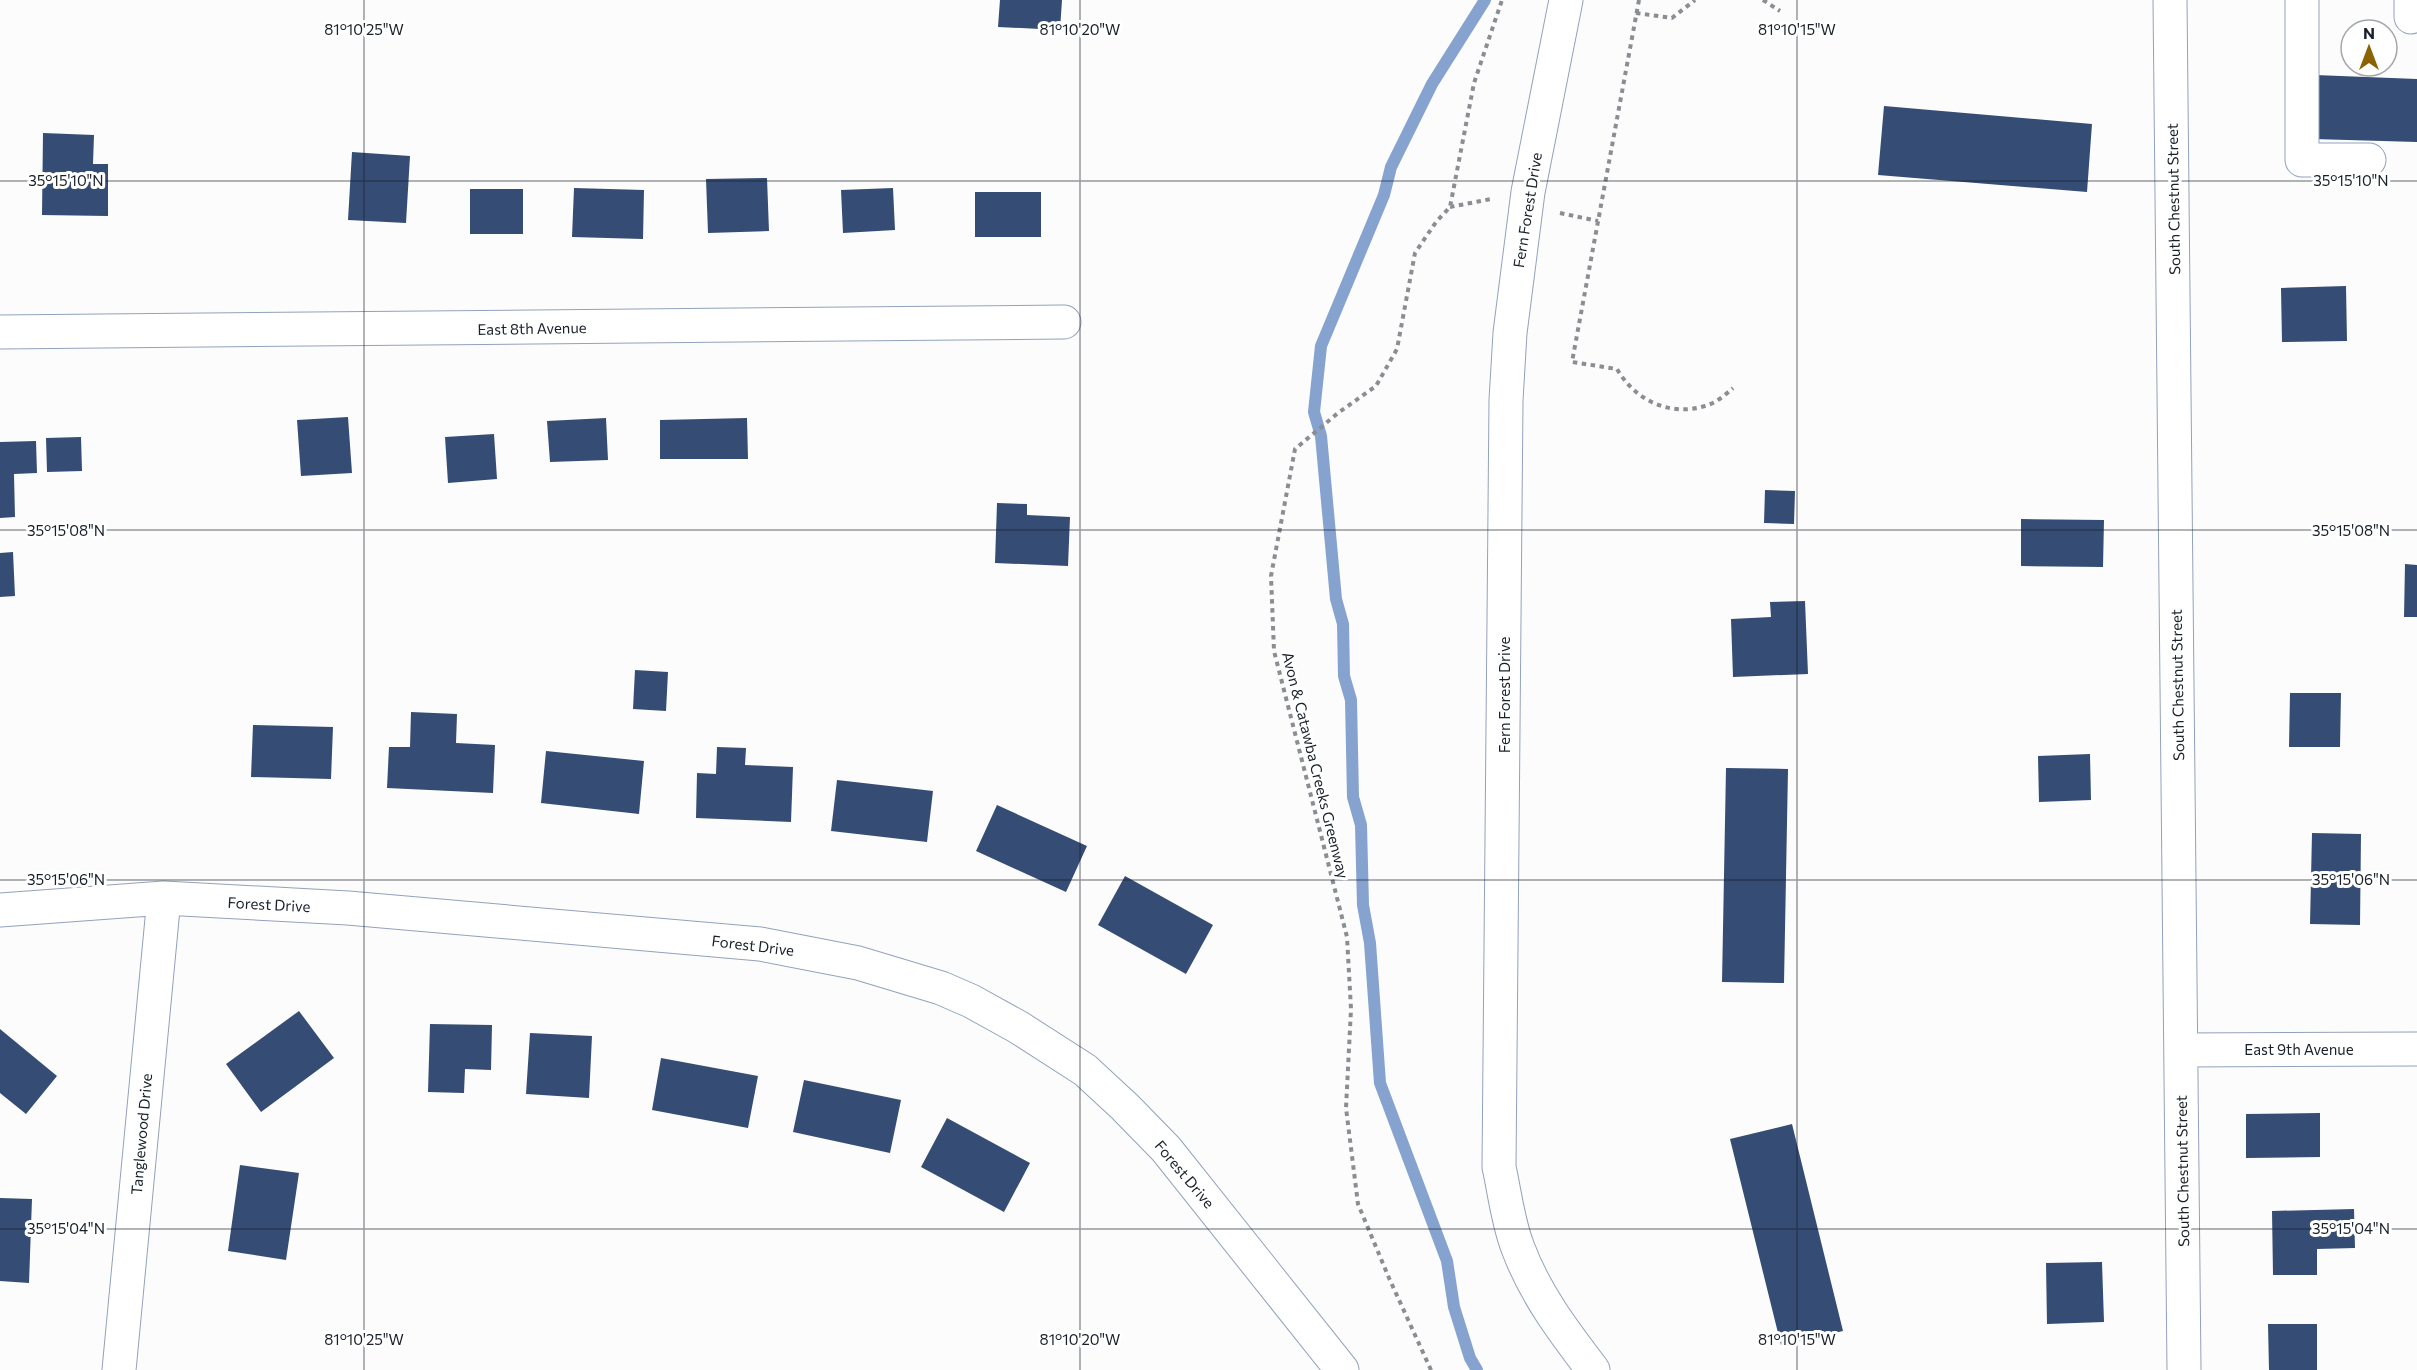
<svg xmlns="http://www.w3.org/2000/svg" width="2417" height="1370" viewBox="0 0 2417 1370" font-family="Commissioner,sans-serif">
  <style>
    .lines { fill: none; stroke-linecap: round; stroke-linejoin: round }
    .stream { stroke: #86a2cf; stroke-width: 12 }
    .building { fill: #354c74 }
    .minor-casing { stroke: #92a2bc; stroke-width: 35 }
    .path { stroke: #8a8d92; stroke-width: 4; stroke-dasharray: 4.5 4.5; stroke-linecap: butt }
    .minor { stroke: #fff; stroke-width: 33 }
    .ticks { fill: none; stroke: #19202a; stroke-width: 1.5; stroke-opacity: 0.45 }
    .labels { text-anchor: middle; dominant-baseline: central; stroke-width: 6; stroke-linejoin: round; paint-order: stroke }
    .street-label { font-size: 15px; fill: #19202a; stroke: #fff }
    .ticks-label { font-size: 15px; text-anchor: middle; fill: #19202a; stroke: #fff; stroke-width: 6; stroke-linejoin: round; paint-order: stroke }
  </style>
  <rect width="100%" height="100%" fill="#fcfcfc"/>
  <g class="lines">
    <path class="stream" d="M 1477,1370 L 1470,1358 L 1454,1307 L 1447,1261 L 1380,1083 L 1370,943 L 1363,905 L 1361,825 L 1353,797 L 1351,700 L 1344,676 L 1343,624 L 1336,599 L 1321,436 L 1314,412 L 1321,346 L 1384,195 L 1391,167 L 1432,84 L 1485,0"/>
  </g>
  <path class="building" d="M 1000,0 L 1062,0 L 1060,30 L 998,27 Z
    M 2315,75 L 2417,79 L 2417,142 L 2313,139 Z
    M 1884,106 L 2092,124 L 2087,192 L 1878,175 Z
    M 43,133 L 94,135 L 93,164 L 108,164 L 108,216 L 42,215 Z
    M 352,152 L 410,156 L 406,223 L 348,220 Z
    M 767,178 L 769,231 L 708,233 L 706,179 Z
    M 574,188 L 644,190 L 643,239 L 572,237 Z
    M 893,188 L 895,230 L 843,233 L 841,190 Z
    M 470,189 L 523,189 L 523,234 L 470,234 Z
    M 975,192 L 1041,192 L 1041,237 L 975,237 Z
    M 2346,286 L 2347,341 L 2282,342 L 2281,288 Z
    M 348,417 L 352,473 L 301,476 L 297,420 Z
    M 606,418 L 608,460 L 550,462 L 547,421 Z
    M 747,418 L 748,459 L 660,459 L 660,420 Z
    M 494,434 L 497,479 L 448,483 L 445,437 Z
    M 81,437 L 82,471 L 47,472 L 46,438 Z
    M 36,441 L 37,473 L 14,474 L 15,517 L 0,518 L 0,442 Z
    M 1765,490 L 1795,491 L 1794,524 L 1764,523 Z
    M 997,503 L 1027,504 L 1027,515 L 1070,517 L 1068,566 L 995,563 Z
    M 2021,519 L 2104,520 L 2103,567 L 2021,566 Z
    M 13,552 L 15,596 L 0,597 L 0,553 Z
    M 2405,564 L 2417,565 L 2417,617 L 2404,617 Z
    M 1805,601 L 1808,674 L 1733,677 L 1731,619 L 1771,617 L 1770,602 Z
    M 635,670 L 668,672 L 666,711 L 633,709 Z
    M 2290,693 L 2341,693 L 2340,747 L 2289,747 Z
    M 411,712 L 457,714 L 456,743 L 495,745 L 493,793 L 387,788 L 389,747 L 410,747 Z
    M 253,725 L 333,727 L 331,779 L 251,777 Z
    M 717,747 L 746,748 L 745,765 L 793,767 L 791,822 L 696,818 L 697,773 L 716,774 Z
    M 546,751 L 644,761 L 639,814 L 541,803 Z
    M 2090,754 L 2091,800 L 2039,802 L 2038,756 Z
    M 1726,768 L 1788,769 L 1784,983 L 1722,982 Z
    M 837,780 L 933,791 L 927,842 L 831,831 Z
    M 997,805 L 1087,846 L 1066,892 L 976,851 Z
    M 2312,833 L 2361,834 L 2360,925 L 2310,924 Z
    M 1125,876 L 1213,925 L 1186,974 L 1098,925 Z
    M 299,1011 L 334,1058 L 261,1112 L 226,1064 Z
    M 430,1024 L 492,1025 L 491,1070 L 465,1069 L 464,1093 L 428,1092 Z
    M 0,1029 L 57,1076 L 26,1114 L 0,1093 Z
    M 530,1033 L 592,1036 L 589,1098 L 526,1094 Z
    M 661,1058 L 758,1076 L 748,1128 L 652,1110 Z
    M 804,1080 L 901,1100 L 890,1153 L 793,1132 Z
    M 2320,1113 L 2320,1157 L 2246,1158 L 2246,1114 Z
    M 947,1118 L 1030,1163 L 1004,1212 L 921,1167 Z
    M 1792,1124 L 1843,1331 L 1781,1345 L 1730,1139 Z
    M 240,1165 L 299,1173 L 286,1260 L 228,1251 Z
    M 0,1198 L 32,1199 L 29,1283 L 0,1281 Z
    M 2354,1209 L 2355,1248 L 2317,1249 L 2317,1275 L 2273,1275 L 2272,1211 Z
    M 2102,1262 L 2104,1322 L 2047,1324 L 2046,1263 Z
    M 2268,1324 L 2317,1324 L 2317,1370 L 2269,1370 Z"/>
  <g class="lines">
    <g class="minor-casing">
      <path id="minor" d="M 1566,0 L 1528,192 L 1510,333 L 1506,400 L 1499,1167 C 1505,1194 1508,1223 1518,1248 C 1535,1294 1564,1332 1593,1370
        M 2170,0 L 2184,1370
        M 2302,0 L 2302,160 L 2369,160
        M 2411,17 L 2411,0
        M 0,332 L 1064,322
        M 0,910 L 164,898 L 348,908 L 760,944 L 858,963 L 941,988 L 971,1001 L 1018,1027 L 1085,1070 L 1125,1107 L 1166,1149 L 1342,1370
        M 2181,1050 L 2417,1049
        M 119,1370 L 164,898"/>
    </g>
    <path class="path" d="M 1639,0 L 1572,362 L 1617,369 C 1635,400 1669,417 1705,406 C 1716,403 1725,395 1733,388
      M 1763,0 L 1780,11
      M 1636,13 L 1672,18 L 1695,0
      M 1450,207 L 1491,199
      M 1560,213 L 1598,221
      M 1431,1370 L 1389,1278 L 1358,1204 L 1346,1108 L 1351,1009 L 1347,937 L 1274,651 L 1271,576 L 1295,449 L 1338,413 L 1376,386 L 1397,349 L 1415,253 L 1436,222 L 1450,207 L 1474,83 L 1502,0"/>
    <use href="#minor" class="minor"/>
  </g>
  <path class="ticks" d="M 364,0 L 364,1370M 1080,0 L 1080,1370M 1797,0 L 1797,1370M 0,181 L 2417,181M 0,530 L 2417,530M 0,880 L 2417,880M 0,1229 L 2417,1229"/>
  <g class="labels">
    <g class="street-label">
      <text transform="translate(2173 199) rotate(-91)">South Chestnut Street</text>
      <text transform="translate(1527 210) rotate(-81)">Fern Forest Drive</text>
      <text transform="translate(532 328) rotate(-1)">East 8th Avenue</text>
      <text transform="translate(2177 685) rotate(-91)">South Chestnut Street</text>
      <text transform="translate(1504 695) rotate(-90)">Fern Forest Drive</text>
      <text transform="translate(1316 765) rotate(76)">Avon &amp; Catawba Creeks Greenway</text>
      <text transform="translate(269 904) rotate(3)">Forest Drive</text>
      <text transform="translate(753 945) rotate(7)">Forest Drive</text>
      <text x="2299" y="1049">East 9th Avenue</text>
      <text transform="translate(141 1134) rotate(-85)">Tanglewood Drive</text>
      <text transform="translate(2182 1171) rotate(-91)">South Chestnut Street</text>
      <text transform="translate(1185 1174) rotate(50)">Forest Drive</text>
    </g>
  </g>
  <g class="ticks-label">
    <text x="364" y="35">81°10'25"W</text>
    <text x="1080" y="35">81°10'20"W</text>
    <text x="1797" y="35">81°10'15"W</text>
    <text x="66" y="186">35°15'10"N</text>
    <text x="2351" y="186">35°15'10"N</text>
    <text x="66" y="536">35°15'08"N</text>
    <text x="2351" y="536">35°15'08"N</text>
    <text x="66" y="885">35°15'06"N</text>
    <text x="2351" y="885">35°15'06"N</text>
    <text x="66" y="1234">35°15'04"N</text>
    <text x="2351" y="1234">35°15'04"N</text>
    <text x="364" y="1345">81°10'25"W</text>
    <text x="1080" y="1345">81°10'20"W</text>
    <text x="1797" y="1345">81°10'15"W</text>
  </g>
  <g transform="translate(2369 48)"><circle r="28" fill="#ffffff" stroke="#a3a6aa" stroke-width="1.5"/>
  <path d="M0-4.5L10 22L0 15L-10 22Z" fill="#8b6304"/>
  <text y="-9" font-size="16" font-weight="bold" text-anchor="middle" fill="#19202a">N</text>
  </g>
</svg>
